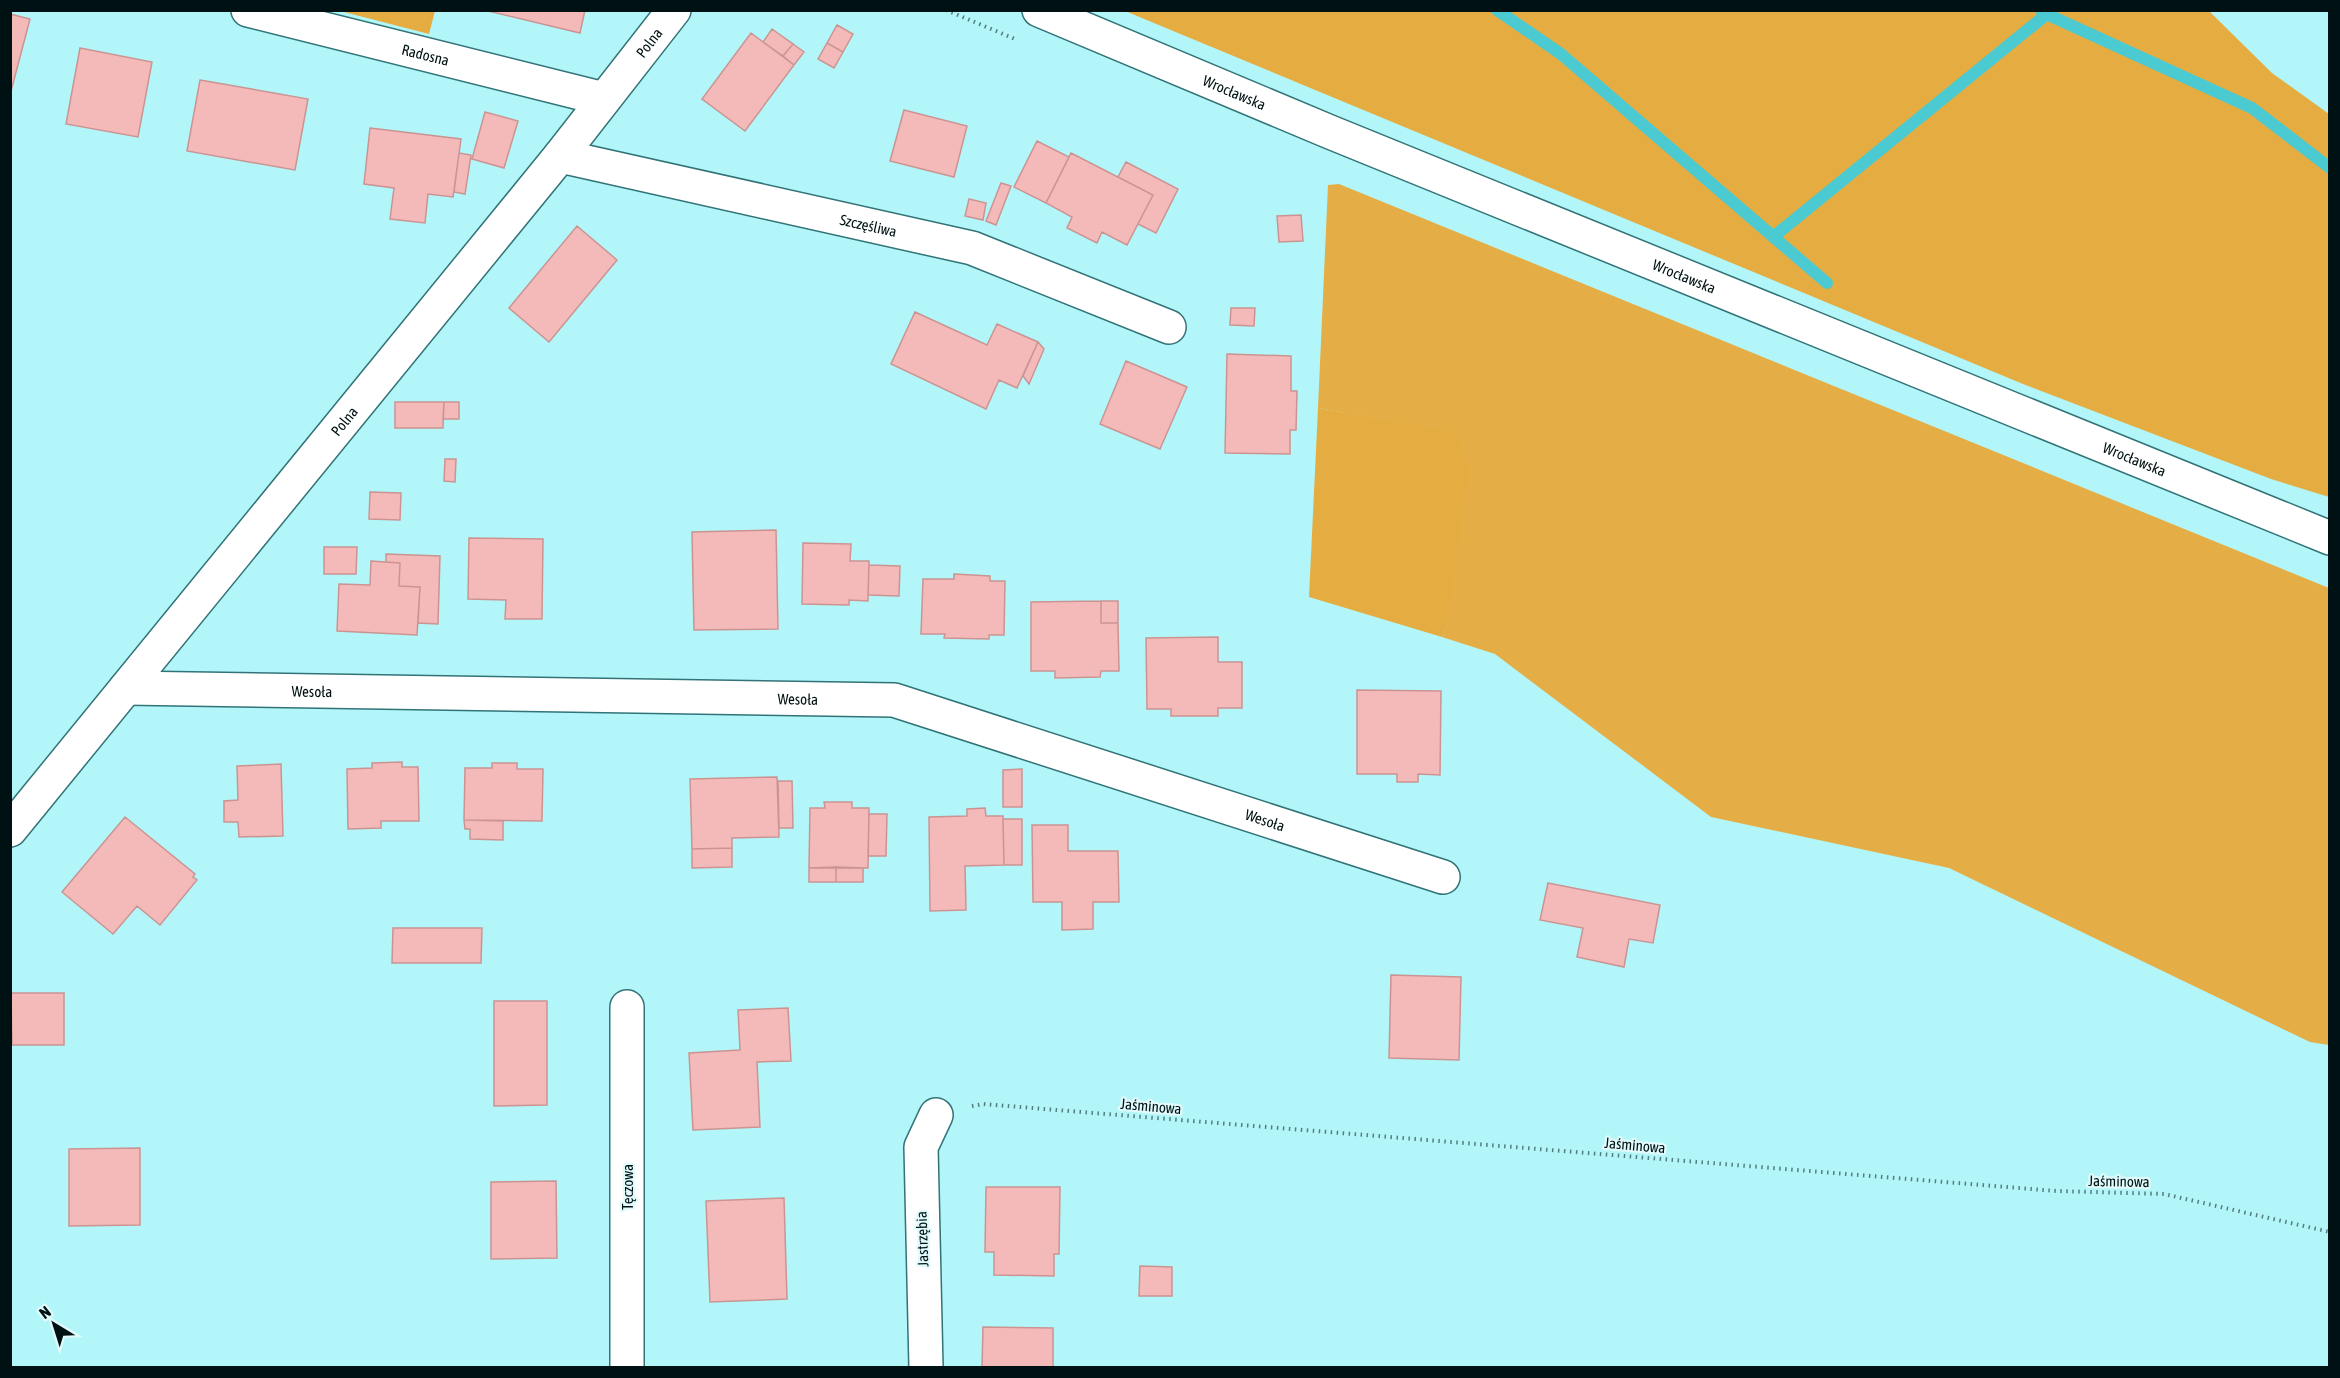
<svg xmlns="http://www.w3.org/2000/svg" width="2340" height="1378" viewBox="0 0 2340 1378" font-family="'Asap Condensed',sans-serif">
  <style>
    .green { fill: #e5ad45 }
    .forest { fill: #e5ad41 }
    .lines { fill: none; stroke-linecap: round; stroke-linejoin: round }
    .stream { stroke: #4bcad1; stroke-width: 12 }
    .building { fill: #f3bab9; stroke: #cb9493; stroke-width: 1.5 }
    .street-casing { stroke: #317377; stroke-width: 36 }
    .secondary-casing { stroke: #317377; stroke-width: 36 }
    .path { stroke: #547d7f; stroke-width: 4; stroke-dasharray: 1.5 4.5; stroke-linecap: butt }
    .street { stroke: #fff; stroke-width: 33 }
    .secondary { stroke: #fff; stroke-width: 33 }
    .labels { text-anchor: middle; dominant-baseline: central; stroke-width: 4.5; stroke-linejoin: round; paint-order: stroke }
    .street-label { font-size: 15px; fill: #001113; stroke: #e1fbfc }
  </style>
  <rect width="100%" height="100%" fill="#b3f6f9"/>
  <path class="green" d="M 1339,184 L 2329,588 L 2329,1045 L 2310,1042 L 1949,868 L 1711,817 L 1495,654 L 1442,637 L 1446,629 L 1455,433 L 1318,408 L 1328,185 Z"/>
  <path class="forest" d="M 340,11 L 435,11 L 429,34 Z
    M 1125,11 L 2209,11 L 2272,73 L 2329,114 L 2329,497 L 2271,479 L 2023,384 Z
    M 1318,408 L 1455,432 L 1469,468 L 1446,629 L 1442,637 L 1309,597 Z"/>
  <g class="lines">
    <path class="stream" d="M 1497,10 L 1561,54 L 1827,283
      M 2042,12 L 2252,108 L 2330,168
      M 1773,237 L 2047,14"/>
  </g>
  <path class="building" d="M 484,10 L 585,10 L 580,33 Z
    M 10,14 L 30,19 L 10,95 Z
    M 837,25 L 853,34 L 843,52 L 827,43 Z
    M 772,29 L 793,44 L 783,56 L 763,42 Z
    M 751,33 L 794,65 L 745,131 L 702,99 Z
    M 827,43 L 843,52 L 834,68 L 818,59 Z
    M 793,44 L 804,52 L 794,65 L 783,56 Z
    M 80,48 L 152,62 L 138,137 L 66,124 Z
    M 200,80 L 308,99 L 295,170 L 187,151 Z
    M 904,110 L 967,126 L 954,177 L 890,161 Z
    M 485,112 L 518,121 L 504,168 L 472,159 Z
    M 370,128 L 461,139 L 453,197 L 428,194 L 425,223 L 390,219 L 394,188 L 364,184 Z
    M 1037,141 L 1069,157 L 1046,203 L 1014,187 Z
    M 459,153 L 471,155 L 465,194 L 454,192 Z
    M 1071,153 L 1153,195 L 1127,245 L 1102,232 L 1097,243 L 1067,228 L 1072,217 L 1046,203 Z
    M 1126,162 L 1178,189 L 1156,233 L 1138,224 L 1153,195 L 1118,177 Z
    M 1001,183 L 1011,186 L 996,225 L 986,221 Z
    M 969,199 L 986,203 L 983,220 L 965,216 Z
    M 1301,215 L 1303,241 L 1279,242 L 1277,216 Z
    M 577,226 L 617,260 L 549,342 L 509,308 Z
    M 1231,308 L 1255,308 L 1254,326 L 1230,325 Z
    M 915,312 L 987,345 L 997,324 L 1038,342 L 1017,388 L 999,380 L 986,409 L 891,364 Z
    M 1038,342 L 1044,349 L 1029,384 L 1023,376 Z
    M 1227,354 L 1291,356 L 1291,391 L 1297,391 L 1296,430 L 1290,430 L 1290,454 L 1225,453 Z
    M 1126,361 L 1187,387 L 1160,449 L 1100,424 Z
    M 395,402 L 444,402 L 443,428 L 395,428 Z
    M 444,402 L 459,402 L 459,419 L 443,419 Z
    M 445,459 L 456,459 L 455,482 L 444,481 Z
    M 370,492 L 401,493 L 400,520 L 369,519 Z
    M 776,530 L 778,629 L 694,630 L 692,532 Z
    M 469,538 L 543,539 L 542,619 L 505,619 L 506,600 L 468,599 Z
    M 803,543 L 851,544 L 850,561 L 869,561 L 868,601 L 849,600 L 849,605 L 802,604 Z
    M 324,547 L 357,547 L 356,574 L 324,574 Z
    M 386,554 L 440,556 L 438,624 L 418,623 L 420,587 L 399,586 L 400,563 L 386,562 Z
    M 371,561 L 400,563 L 399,586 L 420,587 L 417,635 L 337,631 L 339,584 L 370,585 Z
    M 869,565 L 900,566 L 899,596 L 868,595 Z
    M 954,574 L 990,576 L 990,581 L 1005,581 L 1004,635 L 989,635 L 989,639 L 944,638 L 945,634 L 921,634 L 923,579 L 954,579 Z
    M 1101,601 L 1101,623 L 1118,623 L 1119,671 L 1101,671 L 1100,677 L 1055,678 L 1055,671 L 1031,671 L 1031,602 Z
    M 1101,601 L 1118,601 L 1118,623 L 1101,623 Z
    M 1218,637 L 1218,662 L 1242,662 L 1242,708 L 1218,708 L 1218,716 L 1171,716 L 1171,709 L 1147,709 L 1146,638 Z
    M 1357,690 L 1441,691 L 1440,775 L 1418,774 L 1418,782 L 1397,782 L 1397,774 L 1357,774 Z
    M 402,762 L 402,767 L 418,767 L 419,821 L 381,821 L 381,828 L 348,829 L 347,769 L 372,768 L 372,763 Z
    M 492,763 L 517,763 L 517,769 L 543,769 L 542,821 L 464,820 L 465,768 L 492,768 Z
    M 281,764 L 283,836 L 239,837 L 238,822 L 224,822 L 224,801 L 238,800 L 237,766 Z
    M 1022,769 L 1022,807 L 1003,807 L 1003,770 Z
    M 777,777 L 779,837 L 732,838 L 732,848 L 692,849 L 690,779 Z
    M 778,781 L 792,781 L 793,828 L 779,828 Z
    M 824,802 L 852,802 L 852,808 L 869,808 L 868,868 L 809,868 L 810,808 L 825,808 Z
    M 985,808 L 986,816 L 1003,816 L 1004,865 L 965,866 L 966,910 L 930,911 L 929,817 L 967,816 L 967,809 Z
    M 869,814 L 887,814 L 886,856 L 868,856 Z
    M 125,817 L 195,874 L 193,877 L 197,880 L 160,925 L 137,906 L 113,934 L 62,892 Z
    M 1003,819 L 1022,819 L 1022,865 L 1004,865 Z
    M 464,820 L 503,821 L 503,840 L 470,839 L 470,829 L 465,829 Z
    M 1032,825 L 1068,825 L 1068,851 L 1118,851 L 1119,902 L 1093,902 L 1093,929 L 1062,930 L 1062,902 L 1033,902 Z
    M 732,848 L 732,867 L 692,868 L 692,849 Z
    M 836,867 L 863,868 L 863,882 L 836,882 Z
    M 836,867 L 836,882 L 809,882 L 809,868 Z
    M 1548,883 L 1660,905 L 1653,943 L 1629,939 L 1624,967 L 1577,957 L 1583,928 L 1540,920 Z
    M 393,928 L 482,928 L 481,963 L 392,963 Z
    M 1391,975 L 1461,977 L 1459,1060 L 1389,1058 Z
    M 11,993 L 64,993 L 64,1045 L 12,1045 Z
    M 494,1001 L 547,1001 L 547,1105 L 494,1106 Z
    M 788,1008 L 791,1061 L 757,1062 L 760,1127 L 693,1130 L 689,1053 L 740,1050 L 738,1010 Z
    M 140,1148 L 140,1225 L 69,1226 L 69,1149 Z
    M 556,1181 L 557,1258 L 491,1259 L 491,1182 Z
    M 986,1187 L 1060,1187 L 1059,1254 L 1054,1254 L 1054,1276 L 994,1275 L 994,1252 L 985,1252 Z
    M 784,1198 L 787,1299 L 710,1302 L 706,1201 Z
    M 1140,1266 L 1172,1267 L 1172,1296 L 1139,1296 Z
    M 983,1327 L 1053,1328 L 1053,1368 L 982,1368 Z"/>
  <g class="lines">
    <g class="street-casing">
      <g id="street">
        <path id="s1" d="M 248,10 L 604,99"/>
        <path id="s2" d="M 560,156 L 972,248 L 1169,327"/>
        <path id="s3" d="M 126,688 L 894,700 L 1443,877"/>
        <path d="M 627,1368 L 627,1007"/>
        <path d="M 926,1368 L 921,1147 L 936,1115"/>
      </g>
    </g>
    <g class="secondary-casing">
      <g id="secondary">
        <path id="s4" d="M 1039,10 L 1330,132 L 2330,538"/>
        <path id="s5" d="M 10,830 L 560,156 L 674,10"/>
      </g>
    </g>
    <path class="path" d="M 946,10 L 1015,39
      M 972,1106 L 983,1104 L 2056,1191 L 2164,1194 L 2330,1232"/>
    <use href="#street" class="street"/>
    <use href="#secondary" class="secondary"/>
  </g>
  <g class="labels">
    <g class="street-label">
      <text stroke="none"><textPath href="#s5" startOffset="1014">Polna</textPath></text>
      <text stroke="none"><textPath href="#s1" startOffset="183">Radosna</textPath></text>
      <text stroke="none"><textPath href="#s4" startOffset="212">Wrocławska</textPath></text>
      <text stroke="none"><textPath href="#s2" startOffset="316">Szczęśliwa</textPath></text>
      <text stroke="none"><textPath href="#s4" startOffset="698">Wrocławska</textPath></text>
      <text stroke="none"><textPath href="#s5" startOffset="528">Polna</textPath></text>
      <text stroke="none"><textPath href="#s4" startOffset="1184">Wrocławska</textPath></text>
      <text stroke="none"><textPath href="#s3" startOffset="186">Wesoła</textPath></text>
      <text stroke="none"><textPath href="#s3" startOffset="672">Wesoła</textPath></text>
      <text stroke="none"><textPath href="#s3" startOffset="1158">Wesoła</textPath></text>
      <text transform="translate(1151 1106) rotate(5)">Jaśminowa</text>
      <text transform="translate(1635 1145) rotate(5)">Jaśminowa</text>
      <text transform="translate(2119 1181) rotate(1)">Jaśminowa</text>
      <text transform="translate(627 1187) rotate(-90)">Tęczowa</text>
      <text transform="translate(922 1239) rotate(-92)">Jastrzębia</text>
    </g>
  </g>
  <rect width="2340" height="1378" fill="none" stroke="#001113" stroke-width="24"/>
  <g transform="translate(54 1324) rotate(322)" stroke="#e1fbfc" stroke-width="4.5" paint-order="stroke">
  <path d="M0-4.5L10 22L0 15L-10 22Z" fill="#001113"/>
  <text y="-9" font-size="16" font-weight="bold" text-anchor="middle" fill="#001113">N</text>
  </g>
</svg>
